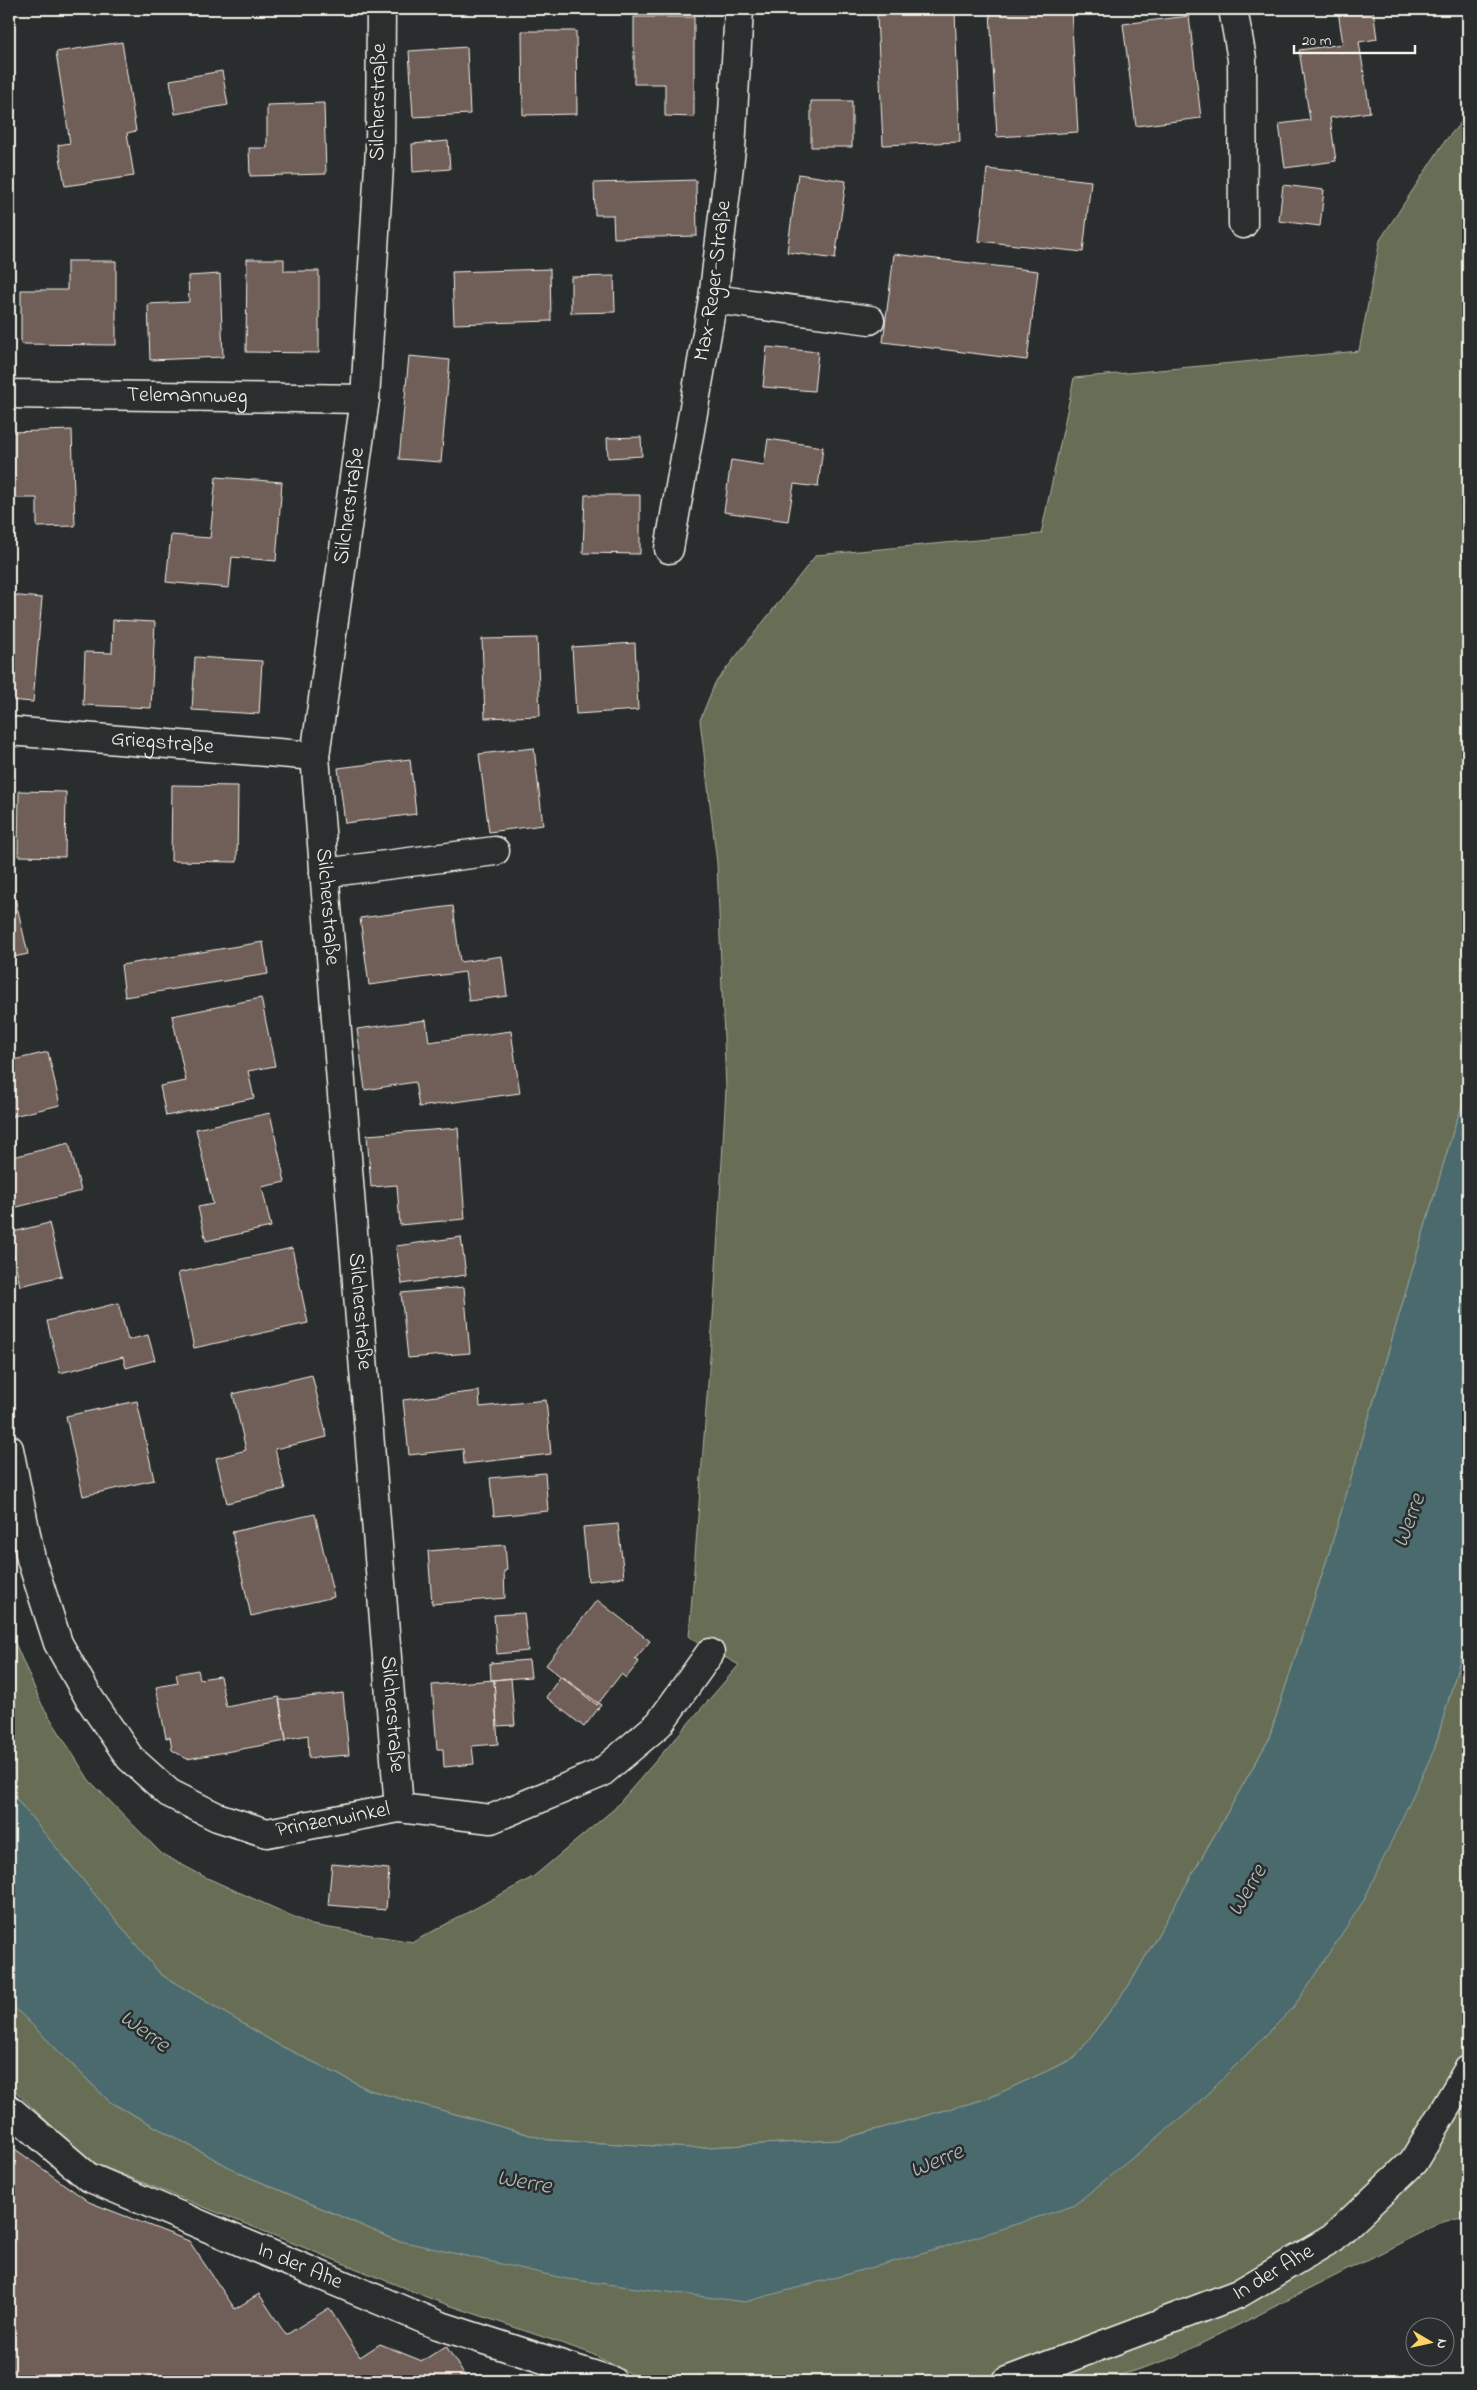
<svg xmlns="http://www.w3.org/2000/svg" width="1477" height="2390" viewBox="0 0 1477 2390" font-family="'Indie Flower',sans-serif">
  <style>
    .green { fill: #676e54; stroke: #aeb09e }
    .water { fill: #4c6a6d; stroke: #8fa09e }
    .building { fill: #6f5e58; stroke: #f4f1e8 }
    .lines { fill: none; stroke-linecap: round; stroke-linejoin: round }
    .minor-casing { stroke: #f4f1e8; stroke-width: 31 }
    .minor { stroke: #2a2d2e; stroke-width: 28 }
    .labels { text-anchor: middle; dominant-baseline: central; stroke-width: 5; stroke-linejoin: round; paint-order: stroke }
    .street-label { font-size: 22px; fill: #f4f1e8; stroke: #2a2d2e }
    .water-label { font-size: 24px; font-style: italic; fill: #b1bbb7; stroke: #2a2d2e }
  </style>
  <rect width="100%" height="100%" fill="#2a2d2e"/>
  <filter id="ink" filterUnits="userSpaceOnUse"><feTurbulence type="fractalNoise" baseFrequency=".02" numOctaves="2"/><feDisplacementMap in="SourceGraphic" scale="10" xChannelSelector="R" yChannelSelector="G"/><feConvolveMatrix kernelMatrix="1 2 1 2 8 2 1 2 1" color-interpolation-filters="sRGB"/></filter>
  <g filter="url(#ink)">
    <path class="green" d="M 1468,114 L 1468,1091 L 1455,1125 L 1330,1550 L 1268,1741 L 1130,1984 L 1075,2058 L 989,2098 L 839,2140 L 690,2148 L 548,2140 L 369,2090 L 275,2043 L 160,1974 L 9,1790 L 9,1629 L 42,1705 L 89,1780 L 162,1854 L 205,1877 L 312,1925 L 413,1942 L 533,1877 L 614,1809 L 739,1665 L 689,1637 L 714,1303 L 726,1089 L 717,863 L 700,720 L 715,683 L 816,555 L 1041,534 L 1074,378 L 1359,351 L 1380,240 L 1445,141 Z
      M 1468,1632 L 1468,2218 L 1446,2220 L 1173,2358 L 1103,2381 L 644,2381 L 590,2353 L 434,2300 L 87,2160 L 9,2085 L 9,2002 L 110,2102 L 242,2174 L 396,2240 L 925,2253 L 1434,1750 Z"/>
    <path class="water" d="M 1468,1091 L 1468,1632 L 1434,1750 L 1364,1900 L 1293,2008 L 1190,2111 L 1073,2206 L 925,2253 L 745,2302 L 567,2279 L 396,2240 L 242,2174 L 110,2102 L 9,2002 L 9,1790 L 160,1974 L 275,2043 L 369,2090 L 548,2140 L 690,2148 L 839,2140 L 989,2098 L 1075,2058 L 1130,1984 L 1268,1741 L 1330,1550 L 1455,1125 Z"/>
    <path class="building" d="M 1037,9 L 1071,9 L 1078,132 L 997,137 L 990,12 Z
      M 1354,9 L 1373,9 L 1377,39 L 1359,42 L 1370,112 L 1330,118 L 1336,161 L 1285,168 L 1279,124 L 1310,120 L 1299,50 L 1343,44 L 1338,11 Z
      M 955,11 L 960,142 L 883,145 L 877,15 Z
      M 1189,16 L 1201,118 L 1136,126 L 1123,24 Z
      M 634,17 L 694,17 L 694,117 L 665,116 L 665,84 L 634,84 Z
      M 522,31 L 576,31 L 577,114 L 523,115 Z
      M 122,42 L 136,131 L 127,133 L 134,176 L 65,186 L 58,145 L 70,143 L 56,52 Z
      M 467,47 L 470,114 L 413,117 L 409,51 Z
      M 222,71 L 228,105 L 175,114 L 170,80 Z
      M 811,101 L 852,101 L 852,147 L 811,147 Z
      M 324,103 L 326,174 L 250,176 L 249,148 L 267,148 L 267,105 Z
      M 448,141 L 450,169 L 413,172 L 412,144 Z
      M 987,169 L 1091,181 L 1083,252 L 979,241 Z
      M 798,174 L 846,181 L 835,259 L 787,252 Z
      M 696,180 L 697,236 L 614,238 L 613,215 L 595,215 L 594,183 Z
      M 1283,185 L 1324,190 L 1320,226 L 1279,221 Z
      M 894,254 L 1038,271 L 1027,360 L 883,342 Z
      M 247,259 L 284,259 L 284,271 L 319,271 L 319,353 L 246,352 Z
      M 67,261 L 116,261 L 116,345 L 21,344 L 21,290 L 67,290 Z
      M 550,269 L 551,321 L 454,324 L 452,272 Z
      M 220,274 L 223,357 L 150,360 L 148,304 L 189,302 L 188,276 Z
      M 614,276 L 615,312 L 571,313 L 571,277 Z
      M 767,347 L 818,352 L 814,391 L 763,387 Z
      M 409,356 L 450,360 L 441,462 L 399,459 Z
      M 72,430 L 75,526 L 37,527 L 37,498 L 9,498 L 9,432 Z
      M 641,437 L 642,456 L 608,458 L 607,438 Z
      M 768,439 L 823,447 L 818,487 L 794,484 L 788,521 L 724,512 L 731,460 L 764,465 Z
      M 216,477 L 282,482 L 276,561 L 232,557 L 229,588 L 166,582 L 171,535 L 210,538 Z
      M 585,495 L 640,495 L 640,554 L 583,553 Z
      M 9,595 L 42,598 L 33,702 L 9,700 Z
      M 113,620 L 155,622 L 151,708 L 83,705 L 85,652 L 112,653 Z
      M 537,638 L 540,716 L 485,718 L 482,639 Z
      M 635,643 L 638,710 L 576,714 L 572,647 Z
      M 195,657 L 262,661 L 259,714 L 192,710 Z
      M 534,748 L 543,825 L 489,832 L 479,754 Z
      M 410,759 L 416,814 L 345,823 L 338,768 Z
      M 172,785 L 238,786 L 237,862 L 171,861 Z
      M 19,791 L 66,792 L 65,857 L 18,856 Z
      M 13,889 L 28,954 L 9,958 L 9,890 Z
      M 453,906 L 460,962 L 502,956 L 507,996 L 469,1001 L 465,972 L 369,985 L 360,918 Z
      M 263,942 L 268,974 L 125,997 L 121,965 Z
      M 261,998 L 275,1066 L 248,1071 L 254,1098 L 166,1116 L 160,1086 L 186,1081 L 172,1016 Z
      M 426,1020 L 429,1042 L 511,1031 L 520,1093 L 419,1107 L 415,1082 L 365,1090 L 357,1029 Z
      M 48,1052 L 60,1105 L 9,1117 L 9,1061 Z
      M 270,1113 L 285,1182 L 262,1187 L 271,1227 L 206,1241 L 198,1207 L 213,1204 L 196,1129 Z
      M 458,1128 L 465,1219 L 400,1225 L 397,1185 L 371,1187 L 367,1135 Z
      M 69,1143 L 81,1191 L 13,1208 L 9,1192 L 9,1158 Z
      M 49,1223 L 62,1276 L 20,1286 L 9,1233 Z
      M 461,1237 L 466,1275 L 402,1284 L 396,1246 Z
      M 292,1248 L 308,1323 L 194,1348 L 178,1273 Z
      M 464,1287 L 470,1353 L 408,1358 L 401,1293 Z
      M 118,1303 L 128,1340 L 148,1335 L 155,1360 L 126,1368 L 123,1357 L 60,1373 L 47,1321 Z
      M 312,1375 L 327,1437 L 275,1449 L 285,1489 L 227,1503 L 216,1458 L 246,1450 L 233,1394 Z
      M 479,1391 L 480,1407 L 546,1400 L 551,1454 L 464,1464 L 463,1449 L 409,1455 L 403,1400 Z
      M 137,1401 L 154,1480 L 83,1496 L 66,1416 Z
      M 545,1473 L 548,1511 L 494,1516 L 490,1478 Z
      M 315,1514 L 334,1597 L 251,1616 L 232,1532 Z
      M 618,1524 L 624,1577 L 588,1581 L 583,1527 Z
      M 505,1545 L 507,1570 L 504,1571 L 505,1598 L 432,1604 L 428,1551 Z
      M 597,1600 L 650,1641 L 635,1659 L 639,1662 L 626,1678 L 621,1674 L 597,1705 L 546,1665 Z
      M 524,1613 L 528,1651 L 497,1654 L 494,1615 Z
      M 529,1660 L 531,1677 L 491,1680 L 490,1663 Z
      M 198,1670 L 200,1679 L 220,1676 L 226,1707 L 279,1697 L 286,1741 L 187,1759 L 172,1750 L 170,1737 L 166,1738 L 156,1687 L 178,1683 L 176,1674 Z
      M 561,1676 L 601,1705 L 584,1727 L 546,1697 Z
      M 511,1678 L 515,1725 L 497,1726 L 494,1680 Z
      M 494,1680 L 498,1744 L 472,1746 L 474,1764 L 444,1767 L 443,1749 L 437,1749 L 432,1685 Z
      M 343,1693 L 349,1755 L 309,1758 L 308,1735 L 286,1739 L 279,1700 Z
      M 332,1864 L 389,1869 L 386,1910 L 328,1905 Z
      M 15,2149 L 89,2202 L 189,2241 L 235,2309 L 259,2294 L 286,2335 L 329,2308 L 360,2357 L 380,2344 L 422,2361 L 446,2346 L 468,2381 L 9,2381 L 9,2152 Z"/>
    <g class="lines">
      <g class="minor-casing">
        <g id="minor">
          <path id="s1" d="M 381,9 L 380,149 L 365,399 L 315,756 L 399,1808"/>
          <path d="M 1233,9 L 1242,59 L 1243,224"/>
          <path d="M 713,299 L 870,320"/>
          <path id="s2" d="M 9,394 L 365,399"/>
          <path id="s3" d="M 669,549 L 713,299 L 731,149 L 739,9"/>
          <path id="s4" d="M 9,731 L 315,756"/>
          <path d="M 324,873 L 495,851"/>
          <path id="s5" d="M 9,1449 L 31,1559 L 58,1643 L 89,1698 L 130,1758 L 169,1793 L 217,1817 L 267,1833 L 399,1808 L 491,1819 L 601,1773 L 659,1724 L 710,1653"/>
          <path id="s6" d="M 9,2109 L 88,2177 L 438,2325 L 612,2381"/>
          <path id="s7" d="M 1007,2381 L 1238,2294 L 1333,2238 L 1413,2162 L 1468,2070"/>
        </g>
      </g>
      <use href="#minor" class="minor"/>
    </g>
  </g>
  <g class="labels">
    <g class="street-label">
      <text transform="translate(379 102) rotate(-89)">Silcherstraße</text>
      <text stroke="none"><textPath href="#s3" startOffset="272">Max-Reger-Straße</textPath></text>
      <text stroke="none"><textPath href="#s2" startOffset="178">Telemannweg</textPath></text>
      <text transform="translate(350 506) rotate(-82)">Silcherstraße</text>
      <text stroke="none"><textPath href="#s4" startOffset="154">Griegstraße</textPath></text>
      <text stroke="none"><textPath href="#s1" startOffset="902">Silcherstraße</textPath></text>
      <text stroke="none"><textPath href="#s1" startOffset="1308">Silcherstraße</textPath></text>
      <text stroke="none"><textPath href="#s1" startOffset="1712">Silcherstraße</textPath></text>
      <text stroke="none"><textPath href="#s5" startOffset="562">Prinzenwinkel</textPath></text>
      <text stroke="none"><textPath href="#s6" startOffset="334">In der Ahe</textPath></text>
      <text stroke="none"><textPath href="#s7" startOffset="288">In der Ahe</textPath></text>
    </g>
    <g class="water-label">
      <text transform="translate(1410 1521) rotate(-70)">Werre</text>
      <text transform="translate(1248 1891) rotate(-60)">Werre</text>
      <text transform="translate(144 2032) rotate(36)">Werre</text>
      <text transform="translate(937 2162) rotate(-23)">Werre</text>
      <text transform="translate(524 2183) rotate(10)">Werre</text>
    </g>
  </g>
  <rect width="1477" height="2390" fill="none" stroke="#2a2d2e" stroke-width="30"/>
  <rect x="15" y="15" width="1447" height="2360" fill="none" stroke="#f4f1e8" stroke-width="2" filter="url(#ink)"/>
  <g transform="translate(1430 2342) rotate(99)"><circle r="24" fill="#2a2d2e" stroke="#7b7b78"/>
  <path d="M0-4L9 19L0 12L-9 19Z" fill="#ffd166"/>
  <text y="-8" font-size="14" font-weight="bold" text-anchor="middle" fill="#f4f1e8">N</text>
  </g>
  <path d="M1294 45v8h121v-8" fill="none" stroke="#f4f1e8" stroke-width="2.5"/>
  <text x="1302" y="45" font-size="15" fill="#f4f1e8" stroke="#2a2d2e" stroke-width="4" paint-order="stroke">20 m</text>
</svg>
